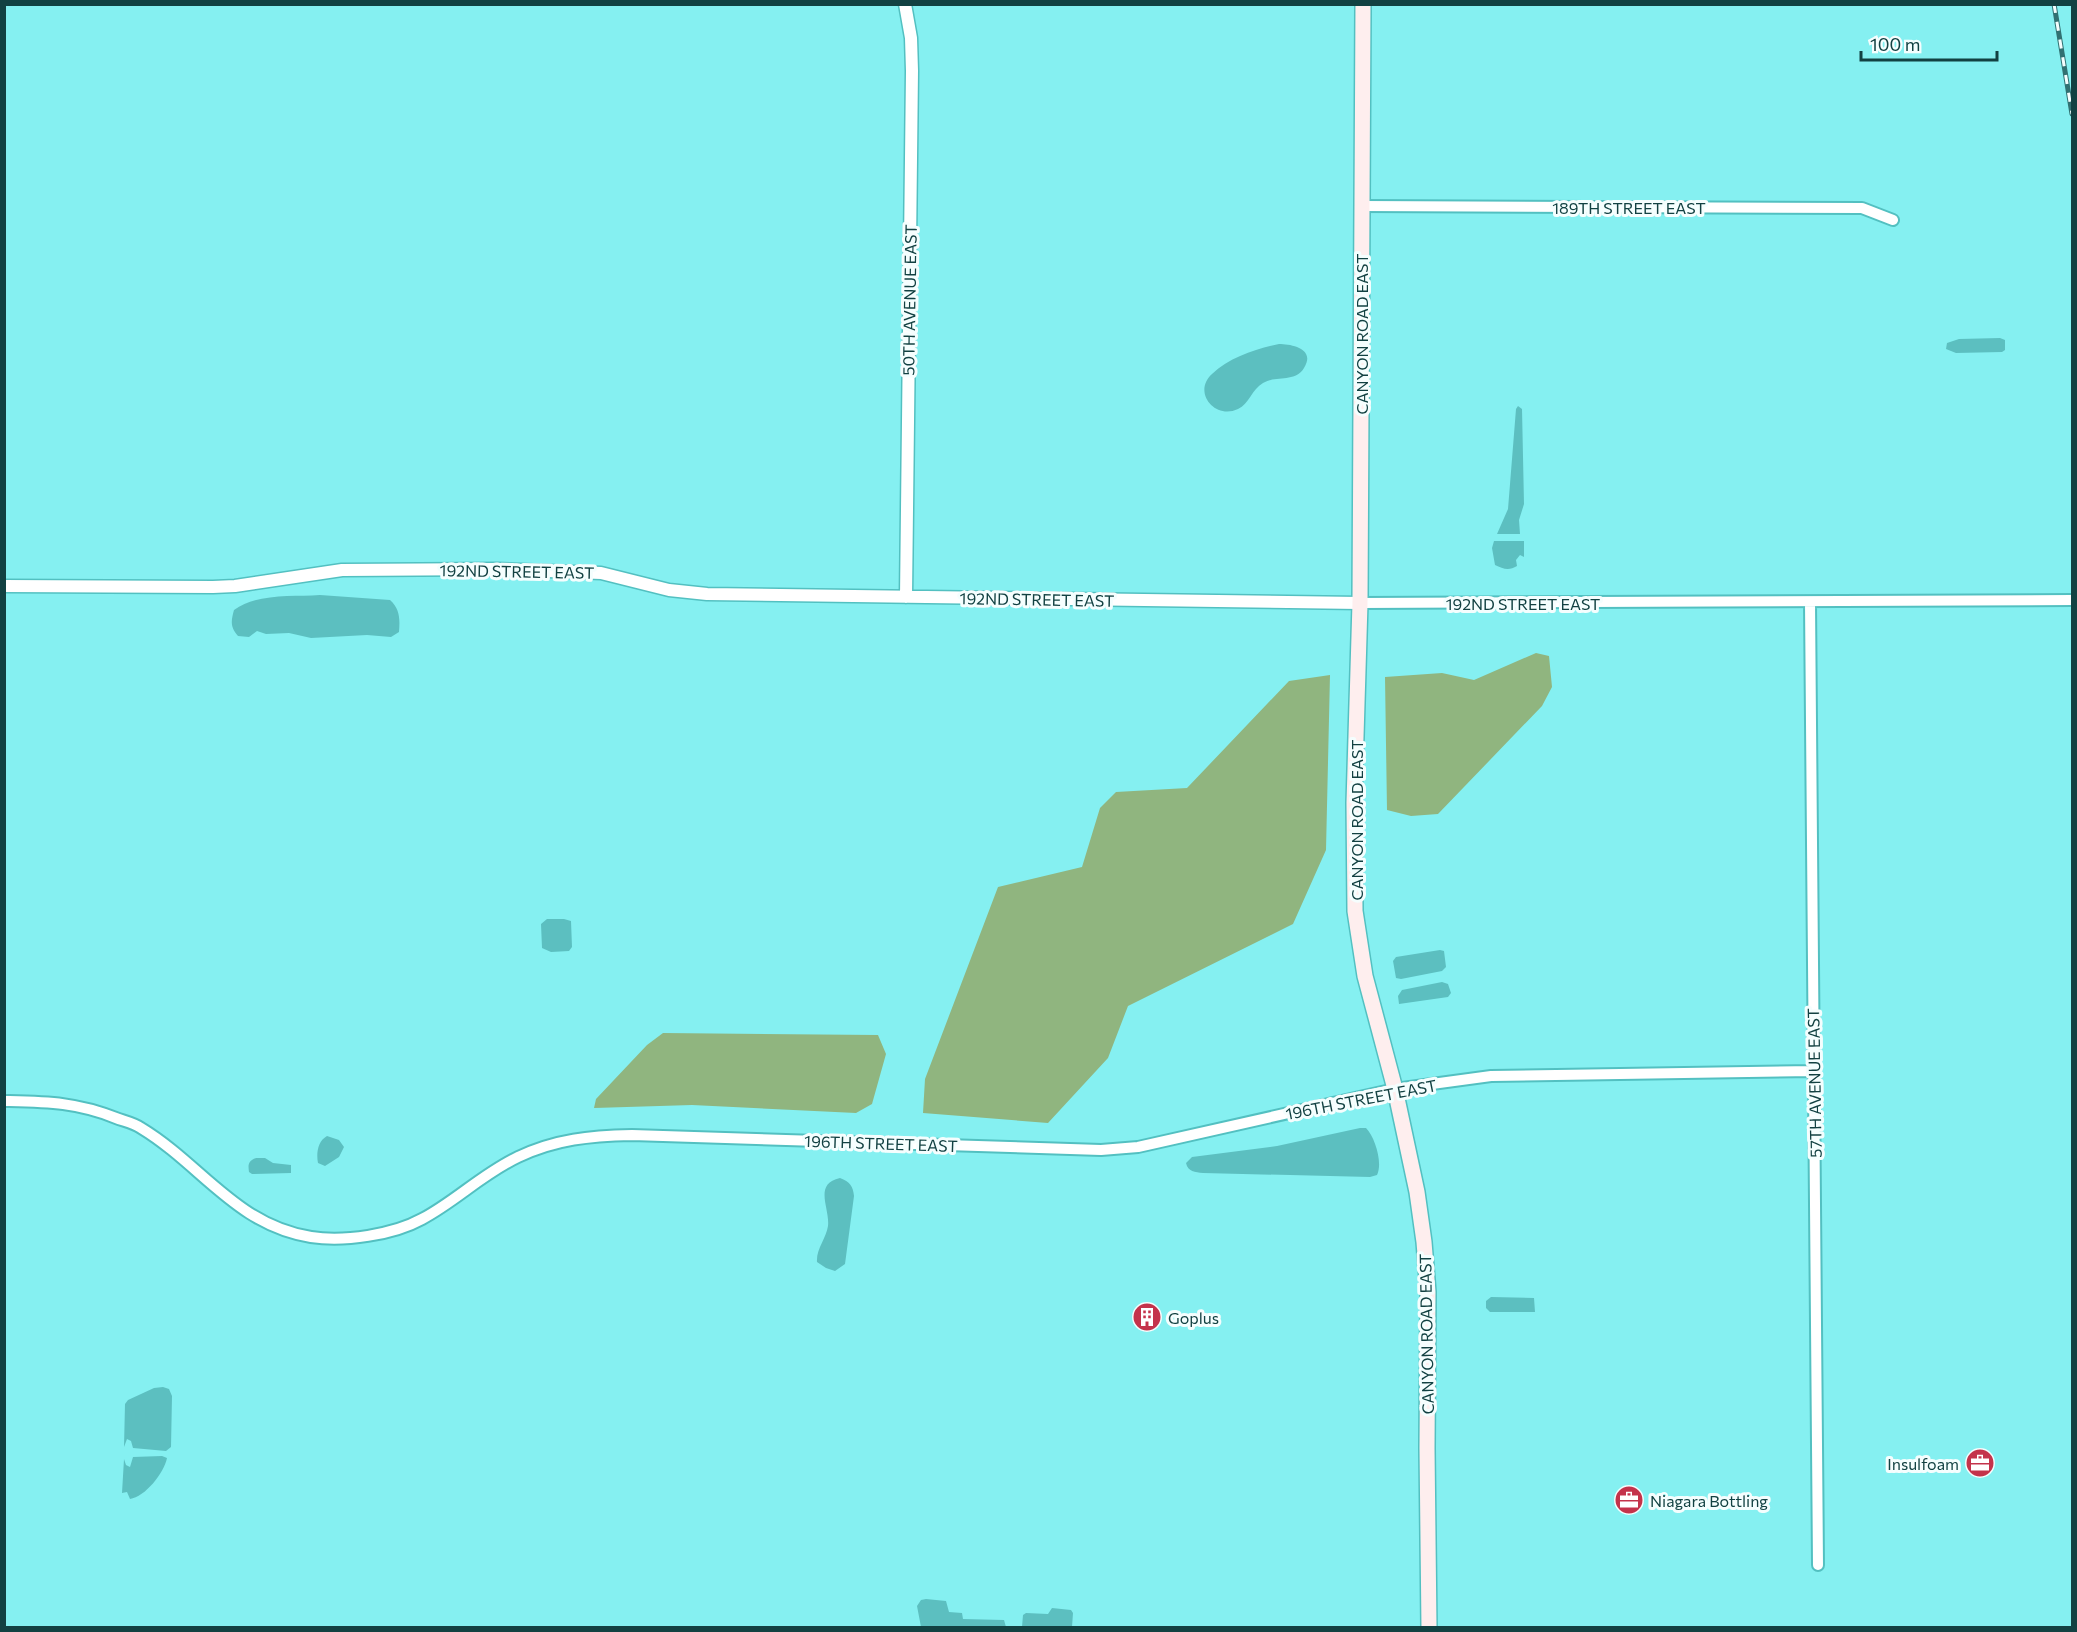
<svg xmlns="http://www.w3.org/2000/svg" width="2077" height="1632" viewBox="0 0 2077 1632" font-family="Commissioner,sans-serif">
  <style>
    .green { fill: #90b57f }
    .water { fill: #5cbfc0 }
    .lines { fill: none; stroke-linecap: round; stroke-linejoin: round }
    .minor-casing { stroke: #53c0c1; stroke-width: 14 }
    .tertiary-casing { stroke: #53c0c1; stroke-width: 15 }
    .secondary-casing { stroke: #53c0c1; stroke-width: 18 }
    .minor { stroke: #fff; stroke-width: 10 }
    .tertiary { stroke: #fff; stroke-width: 12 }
    .secondary { stroke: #feeeee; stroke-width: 15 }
    .rail-casing { stroke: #317172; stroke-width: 5 }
    .rail { stroke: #f5fefe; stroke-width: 3; stroke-dasharray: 9; stroke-linecap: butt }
    .labels { text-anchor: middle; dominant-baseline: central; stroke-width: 6; stroke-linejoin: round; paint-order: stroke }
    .street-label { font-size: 16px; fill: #124142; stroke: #f5fefe }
    .poi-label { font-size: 16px; fill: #124142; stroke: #f5fefe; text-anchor: start }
  </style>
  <rect width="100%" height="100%" fill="#85f0f1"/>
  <path class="green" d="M 1536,653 L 1549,656 L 1552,687 L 1542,706 L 1438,814 L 1411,816 L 1387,810 L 1385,677 L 1442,673 L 1474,680 Z
    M 1330,675 L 1326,850 L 1293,924 L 1128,1006 L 1108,1058 L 1048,1123 L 923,1113 L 925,1079 L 998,887 L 1082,867 L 1100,808 L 1116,792 L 1187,788 L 1289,681 Z
    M 663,1033 L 878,1035 L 886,1054 L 872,1104 L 856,1113 L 692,1105 L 594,1108 L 596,1099 L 647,1045 Z"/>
  <path class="water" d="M 2000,338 L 2005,340 L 2005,350 L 2002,352 L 1956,353 L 1946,349 L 1947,343 L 1959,339 Z
    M 1279,344 C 1292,344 1316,349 1304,368 C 1295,383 1276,375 1263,383 C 1252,389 1249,404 1238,409 C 1215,420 1192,392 1212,374 C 1230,357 1256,349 1279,344 Z
    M 1518,406 L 1522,409 L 1524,504 L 1519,520 L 1520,534 L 1497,534 L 1508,509 L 1516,409 Z
    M 1494,541 L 1524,541 L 1524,557 L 1520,555 L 1516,560 L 1517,566 C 1509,571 1503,569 1495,565 L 1492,548 Z
    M 320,595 L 390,600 C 400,609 400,619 399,632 L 391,637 L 367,635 L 311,638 L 289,633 L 266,634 L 257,631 L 249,637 L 238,636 C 230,627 231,621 234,610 C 257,593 292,597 320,595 Z
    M 547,919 L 564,919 L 571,921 L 572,947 L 569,951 L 551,952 L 542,948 L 541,924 Z
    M 1440,950 L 1444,951 L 1446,967 L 1442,971 L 1401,979 L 1396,978 L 1393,961 L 1396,957 Z
    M 1442,982 L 1448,984 L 1451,993 L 1448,997 L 1399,1004 L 1398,996 L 1402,990 Z
    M 1360,1128 L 1366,1128 C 1375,1137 1383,1163 1377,1175 L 1370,1177 L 1203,1173 C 1195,1172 1188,1172 1186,1163 L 1192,1157 L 1277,1146 Z
    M 327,1136 L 339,1140 L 344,1147 L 339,1157 L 325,1166 L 318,1163 C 316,1153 318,1141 327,1136 Z
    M 256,1158 L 265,1158 L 273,1163 L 291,1165 L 291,1173 L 252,1174 L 249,1172 C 248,1165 248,1161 256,1158 Z
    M 840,1178 C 850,1182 853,1186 854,1196 L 845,1264 L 835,1271 L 826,1268 L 817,1262 C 816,1249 826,1239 828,1226 C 830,1208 813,1184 840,1178 Z
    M 1491,1297 L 1534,1298 L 1535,1312 L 1490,1312 L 1486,1308 L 1486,1301 Z
    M 163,1387 L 169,1389 L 172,1396 L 171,1447 L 166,1451 L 133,1448 L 131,1441 L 127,1439 L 124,1447 L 125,1404 L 128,1400 L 154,1388 Z
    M 162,1456 L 167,1458 C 164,1473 145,1497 130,1499 L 127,1492 L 122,1493 L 124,1459 L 126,1465 L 130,1467 L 133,1457 Z
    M 926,1599 L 946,1601 L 949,1612 L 962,1613 L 963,1619 L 1004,1620 L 1006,1627 L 921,1627 L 917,1606 L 921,1600 Z
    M 1052,1608 L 1071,1610 L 1073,1613 L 1072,1627 L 1022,1627 L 1023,1615 L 1026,1613 L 1048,1614 Z"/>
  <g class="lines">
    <g class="minor-casing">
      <path id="minor" d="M 1362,206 L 1862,208 L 1893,220
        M 1810,602 L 1818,1565
        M 1360,603 L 2072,600
        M 4,1101 C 47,1102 76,1102 116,1118 C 124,1121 134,1123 141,1128 C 202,1165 236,1225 311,1237 C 344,1242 393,1235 422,1219 C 456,1201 482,1174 518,1157 C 556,1139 590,1136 632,1135 L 1101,1150 L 1138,1147 L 1395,1089 L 1491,1076 L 1813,1071"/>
    </g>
    <g class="tertiary-casing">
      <path id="tertiary" d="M 905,4 L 911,38 L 912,71 L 906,597
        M 4,586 L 213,587 L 235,586 L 342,570 L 498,569 L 601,573 L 669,590 L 707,594 L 1360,603"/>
    </g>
    <g class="secondary-casing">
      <path id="secondary" d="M 1363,4 L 1360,603 L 1354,803 L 1355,911 L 1365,976 L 1395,1089 L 1417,1192 L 1424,1242 L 1428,1292 L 1427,1448 L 1429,1628"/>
    </g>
    <use href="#minor" class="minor"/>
    <use href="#tertiary" class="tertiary"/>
    <use href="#secondary" class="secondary"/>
    <g class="rail-casing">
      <path id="rail" d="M 2054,4 L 2072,114"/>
    </g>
    <use href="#rail" class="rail"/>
  </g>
  <defs>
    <g id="building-disc" transform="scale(1.5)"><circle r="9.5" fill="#c4334b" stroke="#f5fefe"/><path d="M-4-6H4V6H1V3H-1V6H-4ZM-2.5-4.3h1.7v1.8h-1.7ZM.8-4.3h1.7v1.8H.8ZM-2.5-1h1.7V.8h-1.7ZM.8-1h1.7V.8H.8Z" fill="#fff"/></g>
    <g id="office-disc" transform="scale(1.5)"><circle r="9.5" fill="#c4334b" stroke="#f5fefe"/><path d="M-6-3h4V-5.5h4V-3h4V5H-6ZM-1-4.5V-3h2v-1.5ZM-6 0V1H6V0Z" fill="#fff"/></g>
  </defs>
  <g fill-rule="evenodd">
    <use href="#building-disc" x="1147" y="1317"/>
    <use href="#office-disc" x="1980" y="1463"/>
    <use href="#office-disc" x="1629" y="1500"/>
  </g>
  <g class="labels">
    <g class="street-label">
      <text x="1629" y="207">189TH STREET EAST</text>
      <text transform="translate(909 300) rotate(-89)">50TH AVENUE EAST</text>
      <text transform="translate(1361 334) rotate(-90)">CANYON ROAD EAST</text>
      <text transform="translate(517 571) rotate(1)">192ND STREET EAST</text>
      <text transform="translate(1037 599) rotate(1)">192ND STREET EAST</text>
      <text x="1523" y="603">192ND STREET EAST</text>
      <text transform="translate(1356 820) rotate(-90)">CANYON ROAD EAST</text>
      <text transform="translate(1814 1083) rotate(-91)">57TH AVENUE EAST</text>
      <text transform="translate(1361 1099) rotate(-11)">196TH STREET EAST</text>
      <text transform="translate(881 1143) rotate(2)">196TH STREET EAST</text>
      <text transform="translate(1426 1334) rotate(-91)">CANYON ROAD EAST</text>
    </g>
    <g class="poi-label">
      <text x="1168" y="1317">Goplus</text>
      <text x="1959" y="1463" text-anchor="end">Insulfoam</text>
      <text x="1650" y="1500">Niagara Bottling</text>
    </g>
  </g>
  <rect width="2077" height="1632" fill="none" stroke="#124142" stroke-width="12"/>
  <path d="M1861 51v9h136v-9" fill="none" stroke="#124142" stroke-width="3"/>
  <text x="1870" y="51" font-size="18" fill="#124142" stroke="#f5fefe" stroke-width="4.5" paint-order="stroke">100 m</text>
</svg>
